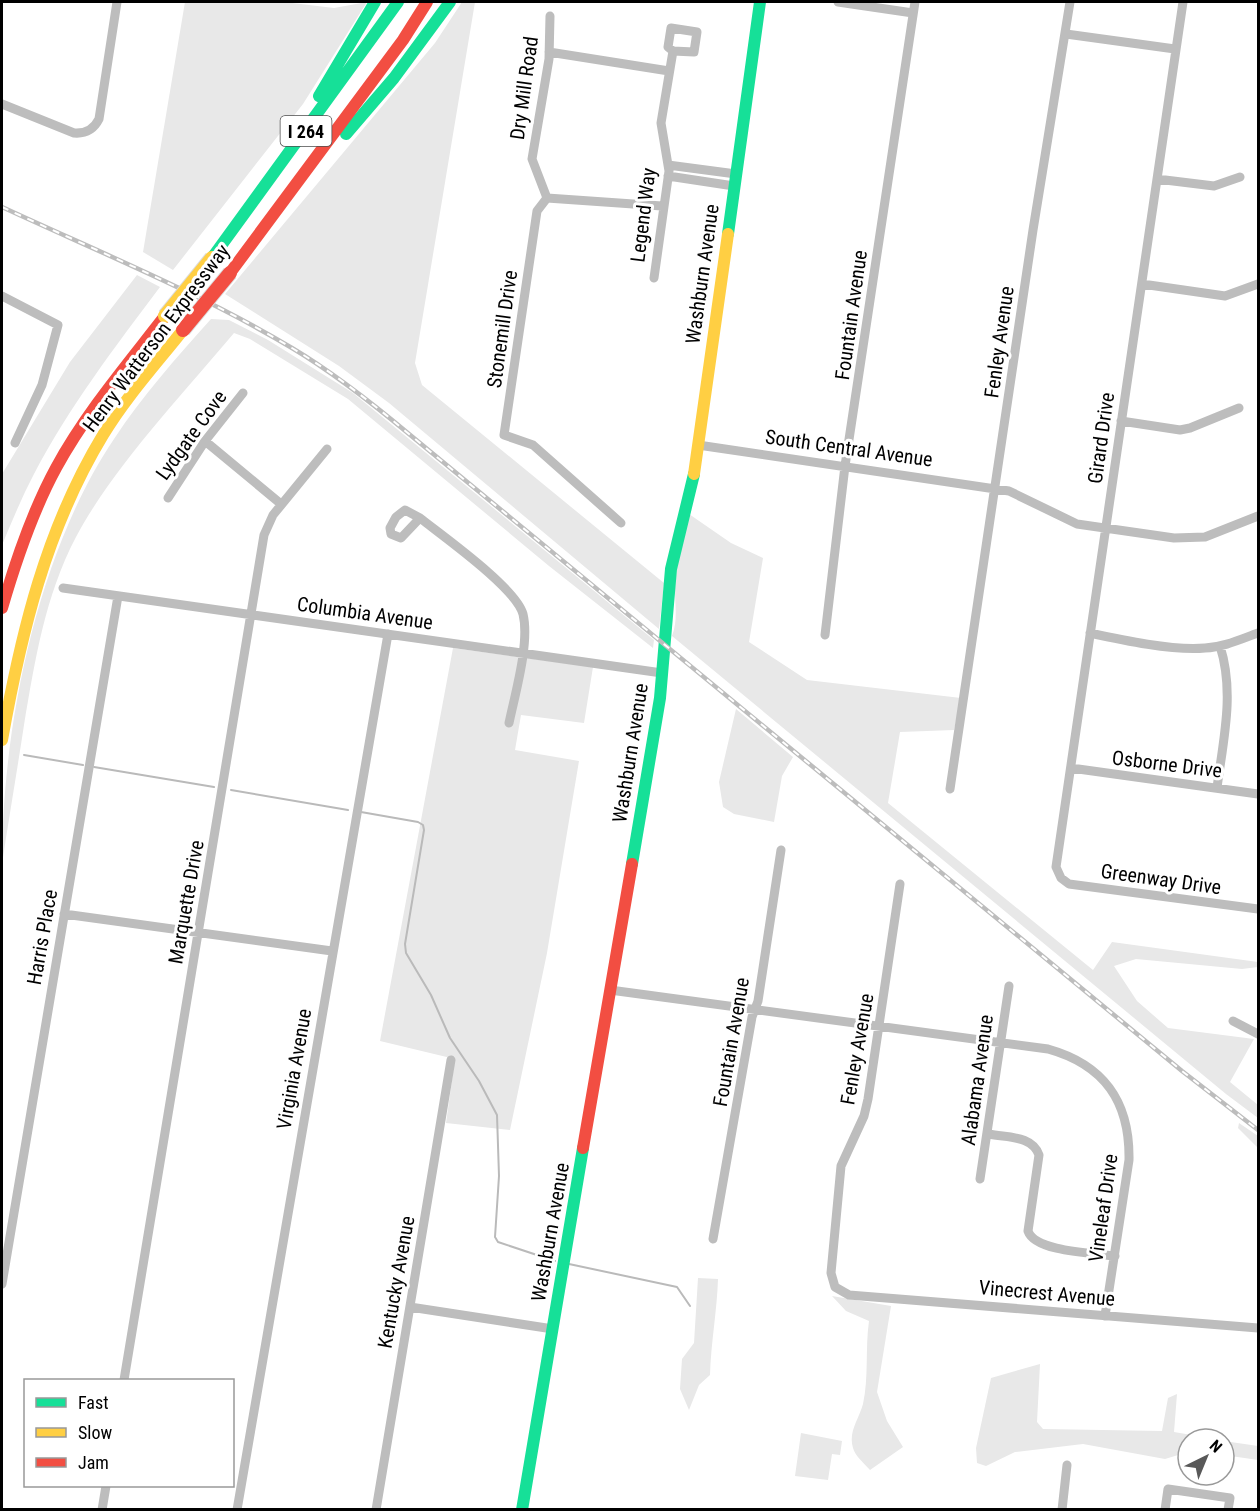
<svg xmlns="http://www.w3.org/2000/svg" width="1260" height="1511" viewBox="0 0 1260 1511" font-family="'Roboto Condensed',sans-serif">
  <style>
    .green { fill: #e8e8e8 }
    .lines { fill: none; stroke-linecap: round; stroke-linejoin: round }
    .stream { stroke: #bababa; stroke-width: 2 }
    .street { stroke: #bdbdbd; stroke-width: 9 }
    .fast { stroke: #16e098; stroke-width: 12 }
    .slow { stroke: #ffcf43; stroke-width: 12 }
    .jam { stroke: #f24e42; stroke-width: 12 }
    .rail-casing { stroke: #bdbdbd; stroke-width: 4.5 }
    .rail { stroke: #fff; stroke-width: 2; stroke-dasharray: 7; stroke-linecap: butt }
    .slow-bridge-casing { stroke: #dbdbdb; stroke-width: 16; stroke-linecap: butt }
    .jam-bridge-casing { stroke: #dbdbdb; stroke-width: 16; stroke-linecap: butt }
    .slow-bridge { stroke: #ffcf43; stroke-width: 14 }
    .jam-bridge { stroke: #f24e42; stroke-width: 14 }
    .labels { text-anchor: middle; dominant-baseline: central; stroke-width: 6; stroke-linejoin: round; paint-order: stroke }
    .shield { fill: #fff; stroke: #4c4c4c; stroke-width: 1.5 }
    .shield-label { font-size: 18px; font-weight: bold; fill: #000 }
    .street-label { font-size: 20px; fill: #000; stroke: #fff }
  </style>
  <rect width="100%" height="100%" fill="#fff"/>
  <path class="green" d="M 185,2 L 284,2 L 334,8 L 367,2 L 303,104 L 173,270 L 143,252 Z
    M 462,2 L 475,2 L 415,363 L 422,385 L 664,583 L 659,629 L 389,403 L 339,366 L 225,294 L 435,43 Z
    M 137,275 L 160,287 C 115,347 69,407 34,474 C 22,497 12,521 2,545 L 2,474 L 70,362 Z
    M 211,319 L 229,320 L 268,340 L 353,393 L 654,640 L 653,648 L 549,566 L 348,399 L 250,339 L 234,333 C 183,394 113,467 76,537 C 45,596 35,660 24,725 C 17,771 9,818 2,864 C 2,728 37,553 114,439 C 142,396 177,357 211,319 Z
    M 689,514 L 731,543 L 763,558 L 749,642 L 807,680 L 961,698 L 954,730 L 900,732 L 888,803 L 1093,970 L 1112,942 L 1258,962 L 1258,967 L 1242,969 L 1136,959 L 1114,966 L 1137,1001 L 1168,1028 L 1254,1039 L 1230,1082 L 1258,1105 L 1258,1118 L 1226,1094 L 672,636 C 678,620 675,606 675,589 C 676,564 683,538 689,514 Z
    M 453,648 L 593,667 L 584,723 L 521,715 L 515,750 L 579,761 L 547,953 L 510,1130 L 446,1123 L 455,1059 L 380,1041 Z
    M 736,709 L 793,757 L 782,776 L 774,822 L 734,814 L 723,807 L 719,782 Z
    M 1239,1123 L 1258,1136 L 1258,1148 L 1238,1128 Z
    M 698,1278 L 718,1279 C 717,1311 711,1342 710,1375 L 699,1385 L 689,1410 L 680,1389 L 682,1359 L 694,1343 Z
    M 832,1296 L 891,1306 L 877,1392 L 887,1421 L 903,1447 L 870,1470 C 865,1464 855,1456 853,1448 C 848,1432 859,1419 863,1404 C 869,1377 865,1349 869,1321 L 846,1311 Z
    M 1040,1364 L 1037,1422 L 1043,1429 L 1162,1431 L 1168,1398 L 1177,1394 L 1174,1432 L 1215,1439 L 1188,1439 L 1188,1452 L 1165,1459 L 1083,1444 L 1015,1452 L 986,1466 L 977,1463 L 976,1448 L 991,1378 Z
    M 801,1433 L 842,1441 L 840,1455 L 832,1454 L 828,1480 L 795,1476 Z
    M 1224,1441 L 1258,1446 L 1258,1460 L 1224,1455 Z"/>
  <g class="lines">
    <path class="stream" d="M 24,755 L 83,765
      M 94,767 L 214,787
      M 231,790 L 348,810
      M 361,812 L 418,822 L 423,825 L 424,830 L 405,944 L 406,953 L 431,995 L 450,1038 L 479,1081 L 497,1115 L 499,1176 L 495,1237 L 498,1242 L 555,1261
      M 569,1264 L 677,1287 L 690,1306"/>
    <path class="street" d="M 838,2 L 913,13
      M 1183,2 L 1056,867 L 1061,878 L 1069,884 L 1258,909
      M 1066,34 L 1175,49
      M 549,52 L 669,71
      M 2,104 L 74,133 C 86,134 94,129 99,119 L 117,2
      M 668,165 L 736,174
      M 668,176 L 734,186
      M 1157,179 L 1214,186 L 1240,177
      M 547,198 L 537,211 L 504,435 L 533,445 L 621,523
      M 547,198 L 532,159 L 549,59 L 550,16
      M 547,198 L 662,206
      M 654,278 L 669,171 L 661,123 L 673,51 L 668,47 L 671,28 L 697,32 L 694,52 L 673,51
      M 1142,284 L 1225,296 L 1258,284
      M 2,296 L 58,325 L 42,385 L 15,443
      M 1121,421 L 1180,430 L 1190,428 L 1239,408
      M 205,441 L 281,504
      M 698,445 L 1009,491 L 1077,524 L 1174,538 L 1205,537 L 1258,516
      M 168,498 L 205,441 L 243,393
      M 420,518 L 401,538 L 391,534 L 390,528 L 396,517 L 405,510 L 420,518 C 444,537 516,588 523,614 C 530,643 515,694 509,723
      M 63,588 L 662,673
      M 1090,633 C 1122,640 1173,651 1205,648 C 1224,647 1241,639 1258,633
      M 825,635 L 845,466 L 915,2
      M 1071,768 L 1258,794
      M 1217,788 C 1223,741 1235,693 1220,646
      M 950,789 L 1033,230 L 1070,2
      M 900,884 L 868,1099 L 864,1116 L 841,1166 L 831,1273 L 835,1287 L 849,1295 L 1258,1328
      M 64,914 L 332,951
      M 610,990 L 1048,1049 C 1105,1065 1130,1102 1129,1160 L 1105,1316
      M 1233,1021 L 1258,1034
      M 989,1134 C 1007,1138 1032,1135 1039,1155 L 1028,1231 C 1035,1252 1094,1253 1115,1256
      M 980,1179 L 1009,986
      M 713,1239 L 752,1017 L 758,1001 L 781,850
      M 2,1284 L 118,596
      M 410,1307 L 553,1329
      M 124,1380 L 264,535 L 273,515 L 327,449
      M 102,1510 L 106,1486
      M 237,1510 L 388,634
      M 376,1510 L 451,1060
      M 1062,1510 L 1067,1465
      M 1165,1510 L 1168,1489 L 1230,1498 L 1228,1510"/>
    <path class="fast" d="M 319,96 L 375,2
      M 346,134 L 394,78 L 450,2
      M 728,234 L 760,2
      M 212,258 L 398,2
      M 632,864 L 660,698 L 671,569 L 694,474
      M 522,1510 L 583,1148"/>
    <path class="slow" d="M 694,474 L 728,234
      M 2,740 C 21,633 46,529 103,435 C 126,397 156,364 183,330"/>
    <path class="jam" d="M 230,273 L 403,40 L 427,2
      M 2,608 C 16,560 32,512 56,468 C 86,413 127,365 165,316
      M 583,1148 L 632,864"/>
    <g class="rail-casing">
      <path id="rail" d="M 2,207 C 99,252 200,293 292,348 C 334,373 372,403 409,434 L 1182,1071 L 1258,1130"/>
    </g>
    <use href="#rail" class="rail"/>
    <g class="slow-bridge-casing">
      <path id="slow-bridge" d="M 165,316 L 212,258"/>
    </g>
    <g class="jam-bridge-casing">
      <path id="jam-bridge" d="M 183,330 L 230,273"/>
    </g>
    <use href="#slow-bridge" class="slow-bridge"/>
    <use href="#jam-bridge" class="jam-bridge"/>
  </g>
  <g class="labels">
    <rect class="shield" x="280.5" y="116" width="51" height="30" rx="4.5"/>
    <g class="shield-label">
      <text x="306" y="131">I 264</text>
    </g>
    <g class="street-label">
      <text transform="translate(524 88) rotate(-82)">Dry Mill Road</text>
      <text transform="translate(643 215) rotate(-83)">Legend Way</text>
      <text transform="translate(702 274) rotate(-82)">Washburn Avenue</text>
      <text transform="translate(851 315) rotate(-82)">Fountain Avenue</text>
      <text transform="translate(502 329) rotate(-82)">Stonemill Drive</text>
      <text transform="translate(156 338) rotate(-53)">Henry Watterson Expressway</text>
      <text transform="translate(999 342) rotate(-82)">Fenley Avenue</text>
      <text transform="translate(191 435) rotate(-54)">Lydgate Cove</text>
      <text transform="translate(1101 438) rotate(-82)">Girard Drive</text>
      <text transform="translate(849 448) rotate(8)">South Central Avenue</text>
      <text transform="translate(365 613) rotate(8)">Columbia Avenue</text>
      <text transform="translate(630 753) rotate(-81)">Washburn Avenue</text>
      <text transform="translate(1167 764) rotate(7)">Osborne Drive</text>
      <text transform="translate(1161 879) rotate(8)">Greenway Drive</text>
      <text transform="translate(186 902) rotate(-80)">Marquette Drive</text>
      <text transform="translate(42 937) rotate(-80)">Harris Place</text>
      <text transform="translate(731 1042) rotate(-80)">Fountain Avenue</text>
      <text transform="translate(857 1049) rotate(-80)">Fenley Avenue</text>
      <text transform="translate(294 1069) rotate(-80)">Virginia Avenue</text>
      <text transform="translate(977 1080) rotate(-82)">Alabama Avenue</text>
      <text transform="translate(1103 1208) rotate(-82)">Vineleaf Drive</text>
      <text transform="translate(550 1232) rotate(-80)">Washburn Avenue</text>
      <text transform="translate(396 1282) rotate(-80)">Kentucky Avenue</text>
      <text transform="translate(1047 1293) rotate(5)">Vinecrest Avenue</text>
    </g>
  </g>
  <rect width="1260" height="1511" fill="none" stroke="#000000" stroke-width="6"/>
  <rect x="24" y="1379" width="210" height="108" fill="#ffffff" stroke="#999999" stroke-width="1.5"/>
  <rect x="36" y="1398" width="30" height="9" fill="#16e098" stroke="#999999" stroke-width="1.5"/>
  <text x="78" y="1409" font-size="18" fill="#000000">Fast</text>
  <rect x="36" y="1428" width="30" height="9" fill="#ffcf43" stroke="#999999" stroke-width="1.5"/>
  <text x="78" y="1439" font-size="18" fill="#000000">Slow</text>
  <rect x="36" y="1458" width="30" height="9" fill="#f24e42" stroke="#999999" stroke-width="1.5"/>
  <text x="78" y="1469" font-size="18" fill="#000000">Jam</text>
  <g transform="translate(1206 1457) rotate(43)"><circle r="28" fill="#ffffff" stroke="#999999" stroke-width="1.5"/>
  <path d="M0-4.5L10 22L0 15L-10 22Z" fill="#595959"/>
  <text y="-9" font-size="16" font-weight="bold" text-anchor="middle" fill="#000000">N</text>
  </g>
</svg>
